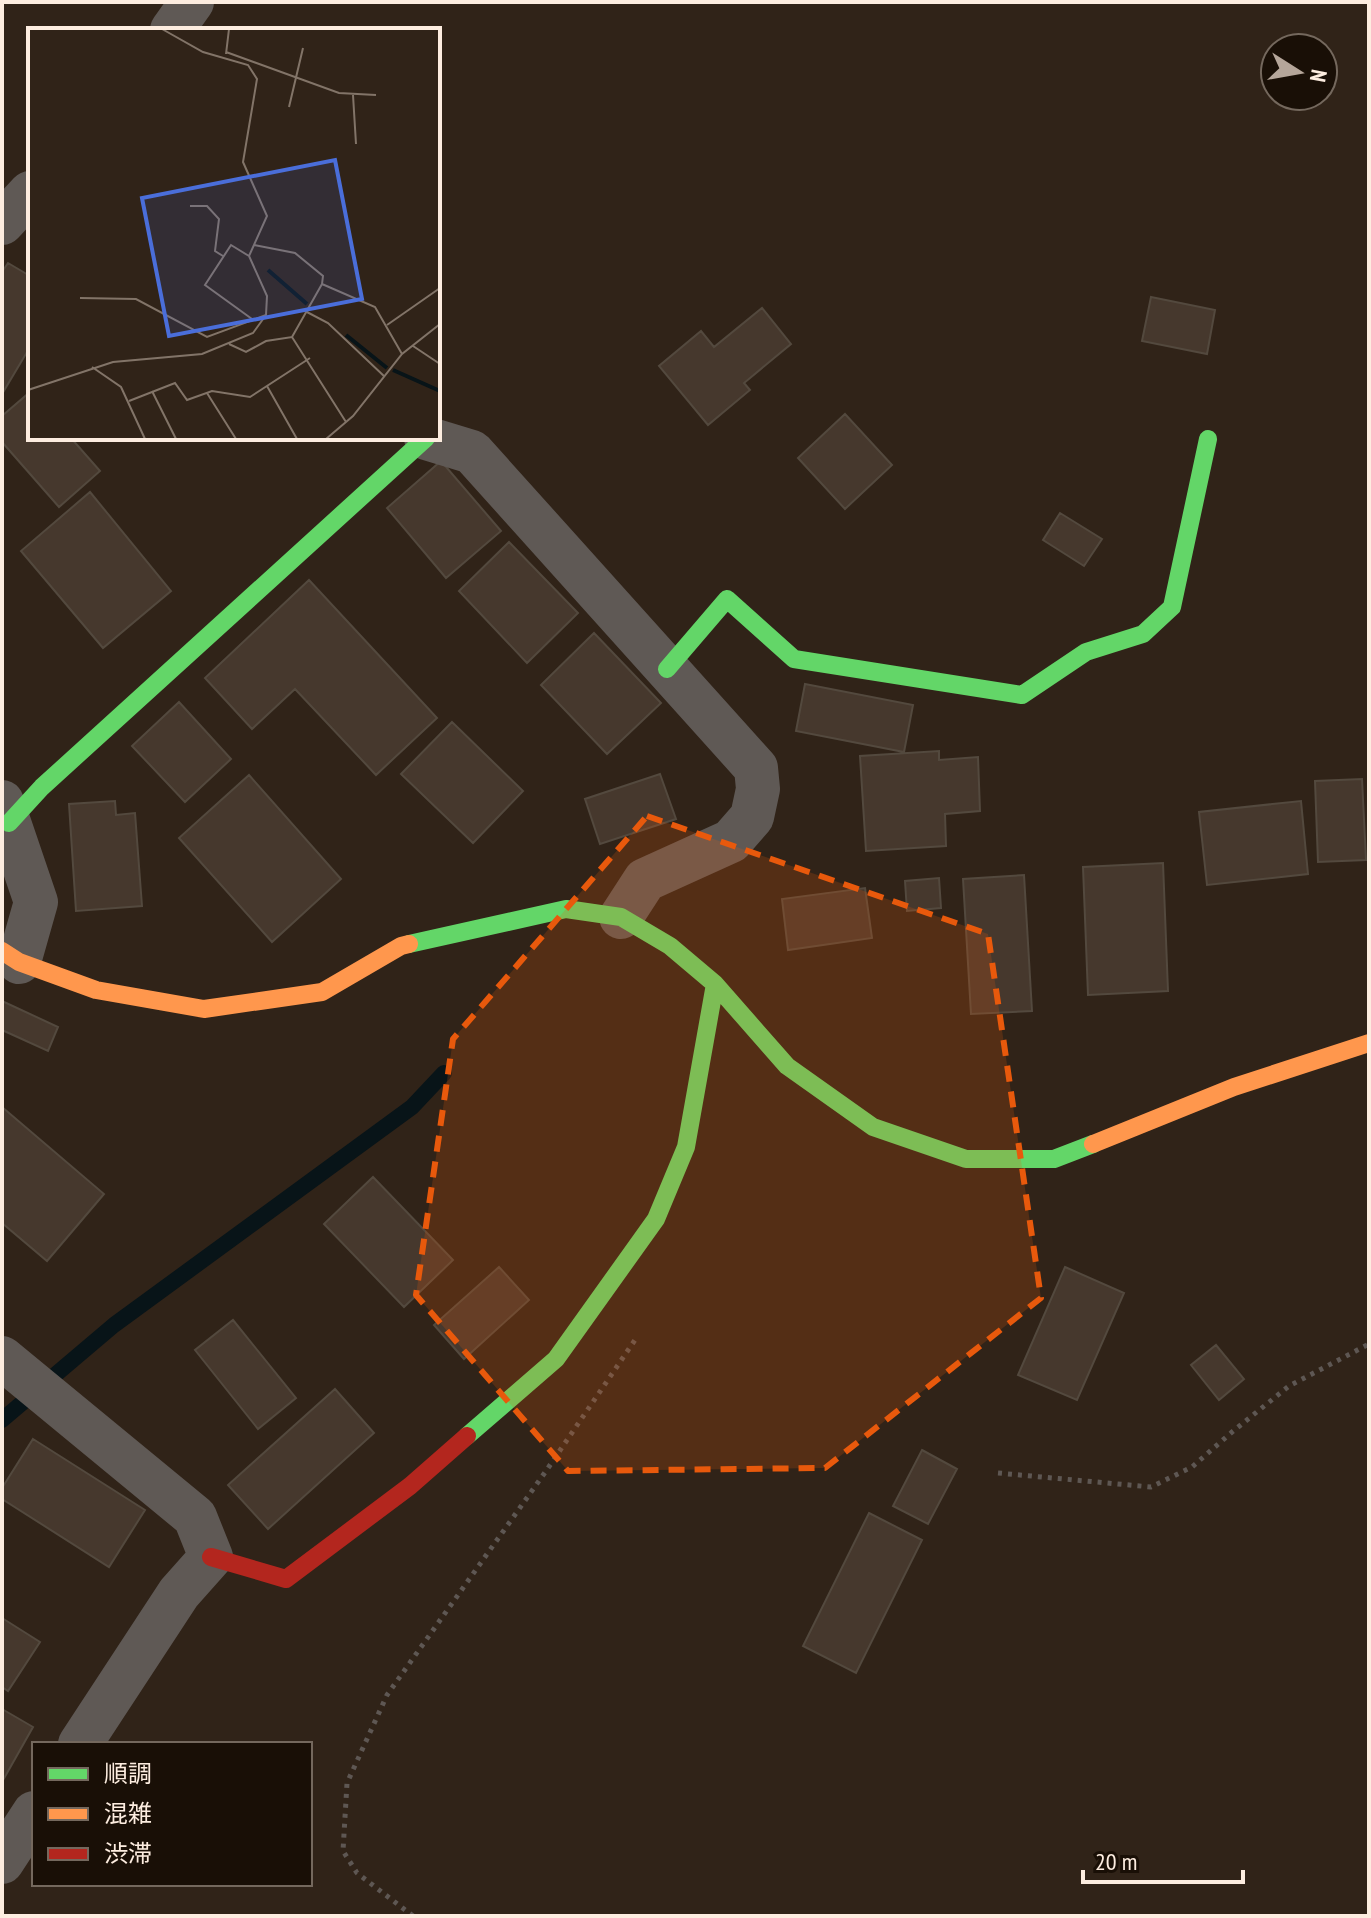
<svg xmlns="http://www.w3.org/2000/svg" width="1371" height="1918" viewBox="0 0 1371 1918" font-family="'PT Sans Narrow','Noto Sans JP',sans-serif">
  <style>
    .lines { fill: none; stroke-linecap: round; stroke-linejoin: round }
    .stream { stroke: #081418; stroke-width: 16 }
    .building { fill: #46382d; stroke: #53493e; stroke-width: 2 }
    .path { stroke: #5e5753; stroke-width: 5; stroke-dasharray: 4 6; stroke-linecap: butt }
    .street { stroke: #5f5955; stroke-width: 44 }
    .fast { stroke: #63d668; stroke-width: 18 }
    .slow { stroke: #ff974d; stroke-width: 18 }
    .jam { stroke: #b3261e; stroke-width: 18 }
    .marked { fill: #e8590c; fill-opacity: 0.2; stroke: #e8590c; stroke-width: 6; stroke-dasharray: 16 10; stroke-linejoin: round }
    .inset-river { fill: none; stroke: #081418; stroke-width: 4 }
    .inset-road { fill: none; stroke: #827468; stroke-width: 2 }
    .view { fill: #4a6eda; fill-opacity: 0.15; stroke: #4a6eda; stroke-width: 4 }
    .inset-edge { fill: none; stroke: #fdede0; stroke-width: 4 }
  </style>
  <rect width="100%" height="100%" fill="#302318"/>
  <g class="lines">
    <path class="stream" d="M 2,1420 L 114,1325 L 412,1107 L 444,1073"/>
  </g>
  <path class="building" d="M 8,263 L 30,276 L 30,347 L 2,394 L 2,272 Z
    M 1151,297 L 1215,310 L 1207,354 L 1142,341 Z
    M 762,308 L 791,344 L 744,383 L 750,390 L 708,425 L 659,366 L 701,331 L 714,347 Z
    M 30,392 L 30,438 L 71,438 L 100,471 L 59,507 L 2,442 L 2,416 Z
    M 845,414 L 892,465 L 845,509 L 798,458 Z
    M 441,461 L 501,531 L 446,578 L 387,508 Z
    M 90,492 L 171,591 L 103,648 L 21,551 Z
    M 1060,513 L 1102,539 L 1084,566 L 1043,540 Z
    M 509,542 L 578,613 L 527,663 L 459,591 Z
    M 309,580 L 437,718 L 376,775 L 295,689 L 252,729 L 205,678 Z
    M 594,633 L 661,703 L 607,754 L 541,685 Z
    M 805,684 L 913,705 L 904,752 L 796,731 Z
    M 179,702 L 231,759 L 185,802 L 132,746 Z
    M 452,722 L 523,791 L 473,843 L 401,774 Z
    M 939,751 L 939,760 L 978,757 L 980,811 L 945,814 L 946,846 L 866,851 L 860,756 Z
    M 660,774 L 676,819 L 600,844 L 585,799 Z
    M 249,775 L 341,879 L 272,942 L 179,838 Z
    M 1362,779 L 1366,860 L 1318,862 L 1315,781 Z
    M 115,801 L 116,815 L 135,813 L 142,906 L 76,911 L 69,804 Z
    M 1301,801 L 1308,874 L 1207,885 L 1199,812 Z
    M 1163,863 L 1168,991 L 1088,995 L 1083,867 Z
    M 1024,875 L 1032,1011 L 971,1014 L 963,879 Z
    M 939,878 L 941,908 L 907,911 L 905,881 Z
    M 865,888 L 872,938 L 788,950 L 782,899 Z
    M 2,1001 L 58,1027 L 48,1051 L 2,1030 Z
    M 2,1107 L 104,1194 L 47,1261 L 2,1223 Z
    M 373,1177 L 453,1260 L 404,1307 L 324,1224 Z
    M 499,1267 L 529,1300 L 464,1359 L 434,1325 Z
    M 1065,1267 L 1124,1293 L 1077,1400 L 1018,1375 Z
    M 233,1320 L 296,1398 L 258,1429 L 195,1350 Z
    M 1216,1345 L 1244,1379 L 1219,1400 L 1191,1365 Z
    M 335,1389 L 374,1433 L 268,1529 L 228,1485 Z
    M 33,1439 L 145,1510 L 109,1567 L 2,1499 L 2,1488 Z
    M 922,1450 L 957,1469 L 928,1524 L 893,1506 Z
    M 869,1513 L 922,1540 L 856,1673 L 803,1646 Z
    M 2,1618 L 40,1642 L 8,1691 L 2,1687 Z
    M 2,1709 L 33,1727 L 2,1782 Z"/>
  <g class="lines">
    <path class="path" d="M 998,1473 L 1151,1487 L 1192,1467 L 1232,1432 L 1289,1386 L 1369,1344
      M 413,1916 L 357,1873 L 343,1851 L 347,1783 L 387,1695 L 546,1471 L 637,1337"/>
    <path class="street" d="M 172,30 L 192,2
      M 2,223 L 30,193
      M 426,438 L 472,452 L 756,768 L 758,789 L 752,817 L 731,841 L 645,880 L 621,917
      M 2,802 L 36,902 L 19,962
      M 2,1358 L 195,1517 L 211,1557 L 179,1593 L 80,1744
      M 2,1862 L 34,1813"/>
    <path class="fast" d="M 667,669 L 727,599 L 794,659 L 1022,695 L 1086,652 L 1143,634 L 1172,607 L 1208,439
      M 9,823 L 42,787 L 426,438
      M 409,944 L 566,909 L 621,917 L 670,946 L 715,984 L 787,1066 L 873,1127 L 966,1159 L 1054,1159 L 1093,1144
      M 467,1436 L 556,1359 L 656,1219 L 686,1147 L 715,984"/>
    <path class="slow" d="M 2,951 L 19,962 L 96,990 L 204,1009 L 322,992 L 401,946 L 409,944
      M 1093,1144 L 1234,1087 L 1369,1043"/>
    <path class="jam" d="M 211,1557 L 286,1579 L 410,1486 L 467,1436"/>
  </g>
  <path class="marked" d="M 647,816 L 988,934 L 1041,1298 L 825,1468 L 568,1471 L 416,1295 L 453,1039 Z"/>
  <g transform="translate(28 28)">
    <rect width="412" height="412" fill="#302318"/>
    <path class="inset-river" d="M 240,242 L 279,276M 318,307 L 359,340M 365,342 L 412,363"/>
    <path class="inset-road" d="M 198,24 L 311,65 L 348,67M 198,26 L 201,1M 325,67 L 328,116M 261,79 L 275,20M 162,178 L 179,178 L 191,191 L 187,223 L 195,228M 226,217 L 267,225 L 295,248 L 294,256M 221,228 L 203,217 L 177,257 L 224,291M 294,256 L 347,279 L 374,326M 52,270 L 108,271 L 179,309 L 238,287M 277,283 L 300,295 L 357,349M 359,297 L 412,260M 264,309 L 294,256M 201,316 L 218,324 L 238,313 L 264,309 L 318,394M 385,318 L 412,336M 64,339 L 93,359 L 117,411M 239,358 L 269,411M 0,362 L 85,334 L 174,326 L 225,305 L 238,287 L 239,268 L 221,228 L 239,188 L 215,134 L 229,51 L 220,37 L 175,24 L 134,1M 124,363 L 148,411M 179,365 L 208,411M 101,373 L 147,355 L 159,372 L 184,363 L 222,369 L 282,330M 298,411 L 325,388 L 374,326 L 412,296"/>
    <path class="view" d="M 307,132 L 334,271 L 141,308 L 114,170 Z"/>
    <rect width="412" height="412" class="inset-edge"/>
  </g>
  <rect width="1371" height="1918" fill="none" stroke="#fdede0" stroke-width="8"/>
  <rect x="32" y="1742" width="280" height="144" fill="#190f06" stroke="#74685d" stroke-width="2"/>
  <rect x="48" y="1768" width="40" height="12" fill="#63d668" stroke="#74685d" stroke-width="2"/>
  <text x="104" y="1782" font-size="24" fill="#fdede0">順調</text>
  <rect x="48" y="1808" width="40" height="12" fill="#ff974d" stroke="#74685d" stroke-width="2"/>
  <text x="104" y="1822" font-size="24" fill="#fdede0">混雑</text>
  <rect x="48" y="1848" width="40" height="12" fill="#b3261e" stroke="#74685d" stroke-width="2"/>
  <text x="104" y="1862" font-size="24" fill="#fdede0">渋滞</text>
  <g transform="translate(1299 72) rotate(101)"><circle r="38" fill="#190f06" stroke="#74685d" stroke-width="2"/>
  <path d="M0-6L14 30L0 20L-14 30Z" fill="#b5a69a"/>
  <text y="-12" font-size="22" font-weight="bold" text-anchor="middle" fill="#fdede0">N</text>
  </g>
  <path d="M1083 1870v12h160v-12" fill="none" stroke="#fdede0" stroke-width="4"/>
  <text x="1095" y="1870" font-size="24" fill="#fdede0" stroke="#190f06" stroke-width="6" paint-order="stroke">20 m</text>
</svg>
